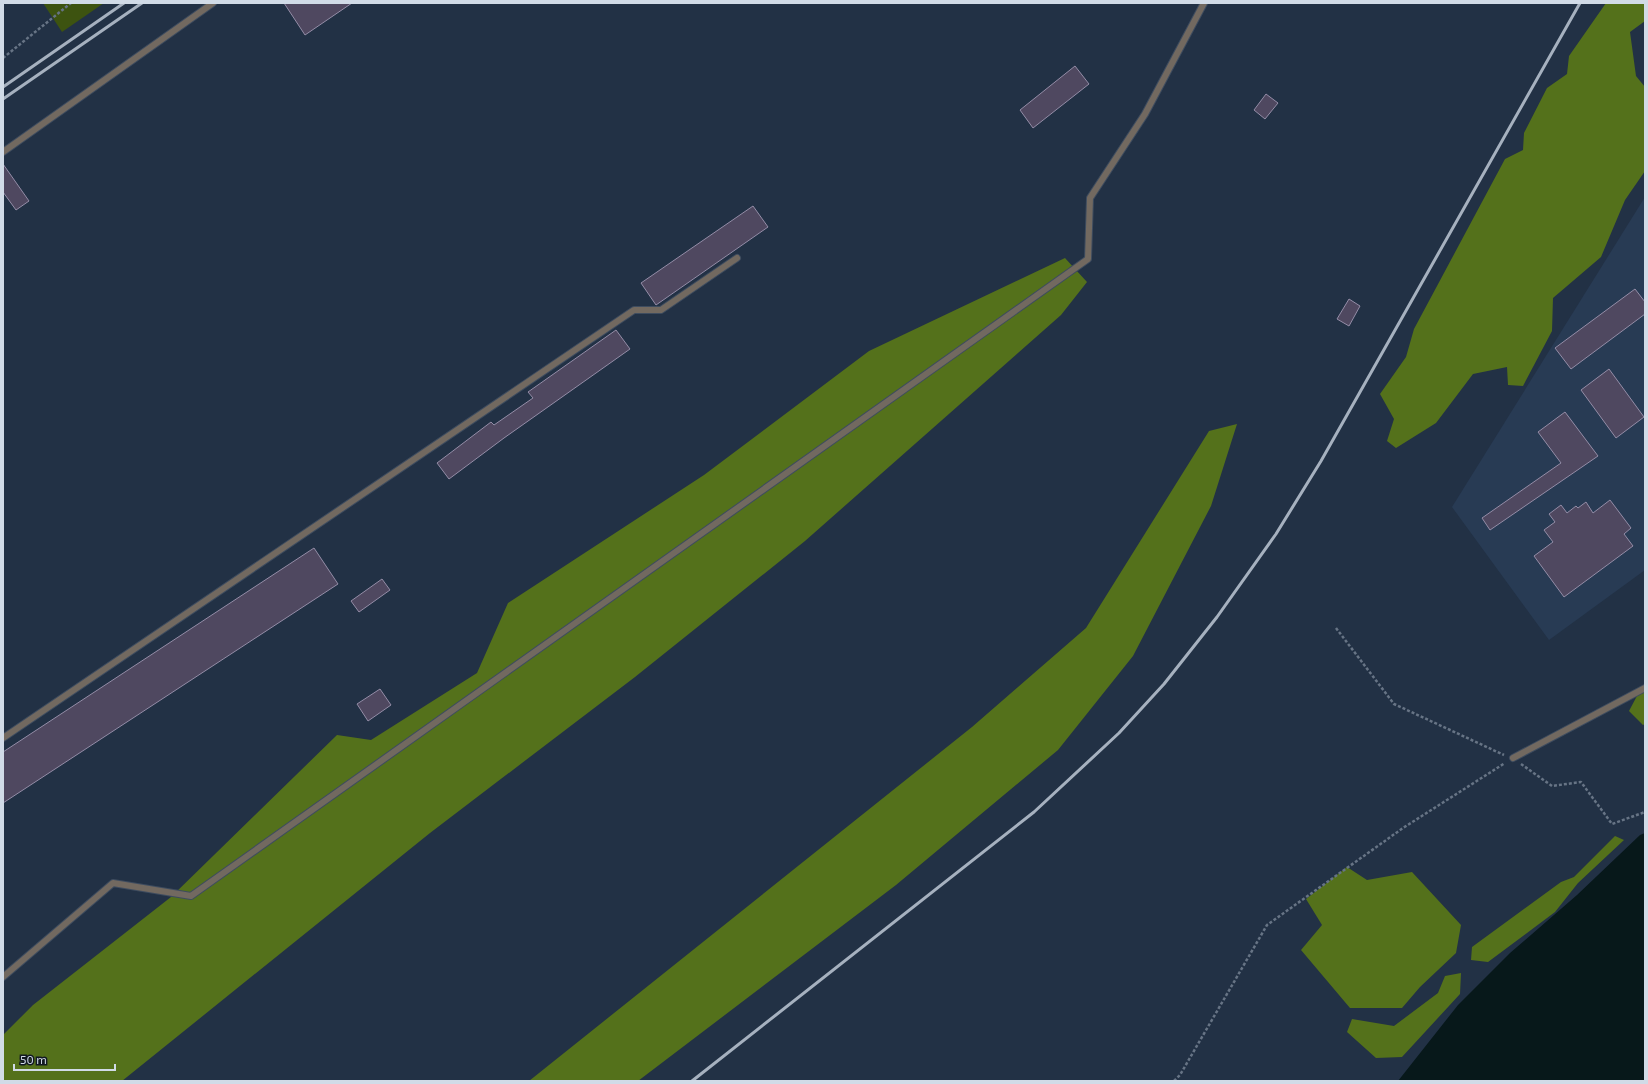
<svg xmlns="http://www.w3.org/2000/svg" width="1648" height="1084" viewBox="0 0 1648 1084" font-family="'Exo 2',sans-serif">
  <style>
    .built { fill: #283b54 }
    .green { fill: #3d5310 }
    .forest { fill: #54711b }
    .water { fill: #07181a }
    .building { fill: #4f4860; stroke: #948da7 }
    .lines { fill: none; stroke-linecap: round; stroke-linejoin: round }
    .service-casing { stroke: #3e4c5f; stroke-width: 8 }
    .path { stroke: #677485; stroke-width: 2.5; stroke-dasharray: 3 2; stroke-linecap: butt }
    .service { stroke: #726960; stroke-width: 6 }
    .rail { stroke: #a6b1bf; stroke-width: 3 }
  </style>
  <rect width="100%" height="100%" fill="#223145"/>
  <path class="built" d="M 1645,197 L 1645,570 L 1549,640 L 1452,507 Z"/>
  <path class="green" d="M 43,3 L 104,3 L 62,32 Z"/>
  <path class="forest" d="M 1606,3 L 1645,3 L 1645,21 L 1630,32 L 1636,76 L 1645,87 L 1645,171 L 1625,200 L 1601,257 L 1553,298 L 1552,331 L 1523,386 L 1508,385 L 1507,367 L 1473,374 L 1436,423 L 1396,448 L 1387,441 L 1394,419 L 1380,394 L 1406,357 L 1414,329 L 1505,159 L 1523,150 L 1524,133 L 1547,88 L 1567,74 L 1569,56 Z
    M 1065,258 L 1087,282 L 1061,315 L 805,541 L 635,677 L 430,833 L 122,1081 L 3,1081 L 3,1035 L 33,1005 L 171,897 L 337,735 L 371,740 L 477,673 L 508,603 L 704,475 L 869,351 Z
    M 1237,424 L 1211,506 L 1133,656 L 1058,750 L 896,885 L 638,1081 L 529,1081 L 972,727 L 1086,628 L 1209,431 Z
    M 1645,691 L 1645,724 L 1643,725 L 1629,711 L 1638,694 Z
    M 1615,836 L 1624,840 L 1578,883 L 1555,912 L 1488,962 L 1471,960 L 1472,947 L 1561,882 L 1574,877 Z
    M 1347,867 L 1367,880 L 1412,872 L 1461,925 L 1456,953 L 1420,987 L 1402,1008 L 1350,1008 L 1301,950 L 1322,925 L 1306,899 Z
    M 1461,973 L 1460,994 L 1402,1057 L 1376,1058 L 1347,1032 L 1352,1019 L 1394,1026 L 1438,993 L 1445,976 Z"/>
  <path class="water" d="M 1645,833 L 1645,1081 L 1398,1081 L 1458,1005 L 1510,953 L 1577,895 L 1640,835 Z"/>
  <path class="building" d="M 284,3 L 352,3 L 305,35 Z
    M 1075,66 L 1089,84 L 1033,128 L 1020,110 Z
    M 1266,94 L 1278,103 L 1265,119 L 1254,110 Z
    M 3,164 L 29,201 L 16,210 L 3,192 Z
    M 753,206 L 768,227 L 656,305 L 641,283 Z
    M 1635,289 L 1645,302 L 1645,314 L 1571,369 L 1555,348 Z
    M 1349,299 L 1360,306 L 1349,326 L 1337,319 Z
    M 616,330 L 630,349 L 504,438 L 449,479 L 437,463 L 491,422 L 494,425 L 533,398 L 528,392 Z
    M 1609,369 L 1644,417 L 1616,438 L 1581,390 Z
    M 1565,412 L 1598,456 L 1490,530 L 1482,518 L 1561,463 L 1538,432 Z
    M 1610,500 L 1631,528 L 1624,534 L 1633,546 L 1564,597 L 1534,556 L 1553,542 L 1544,530 L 1555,522 L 1549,514 L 1561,505 L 1567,513 L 1576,506 L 1578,508 L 1586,502 L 1593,513 Z
    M 314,548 L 338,584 L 3,803 L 3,752 Z
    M 382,579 L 390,590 L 359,612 L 351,601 Z
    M 380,689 L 391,705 L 368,721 L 357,704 Z"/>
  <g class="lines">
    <g class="service-casing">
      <path id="service" d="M 3,152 L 213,3
        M 3,738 L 634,310 L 661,310 L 737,258
        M 1513,758 L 1645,688
        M 3,977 L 113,883 L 191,896 L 1088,259 L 1090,198 L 1145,114 L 1204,3"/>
    </g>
    <path class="path" d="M 3,58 L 71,3
      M 1336,628 L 1394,704 L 1504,755
      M 1521,764 L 1552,786 L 1581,782 L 1612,824 L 1645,812
      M 1174,1081 L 1180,1075 L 1267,925 L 1403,828 L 1505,763"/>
    <use href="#service" class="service"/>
    <path class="rail" d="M 3,87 L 124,3
      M 3,99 L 142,3
      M 692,1081 L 1034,812 L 1119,733 L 1164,684 L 1217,617 L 1276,534 L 1321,461 L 1580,3"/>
  </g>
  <rect width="1648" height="1084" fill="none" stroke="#d1dbe7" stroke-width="8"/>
  <path d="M14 1064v6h101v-6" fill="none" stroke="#d1dbe7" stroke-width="2"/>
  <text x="20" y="1064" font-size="12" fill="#d1dbe7" stroke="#121922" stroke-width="3" paint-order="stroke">50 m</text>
</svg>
